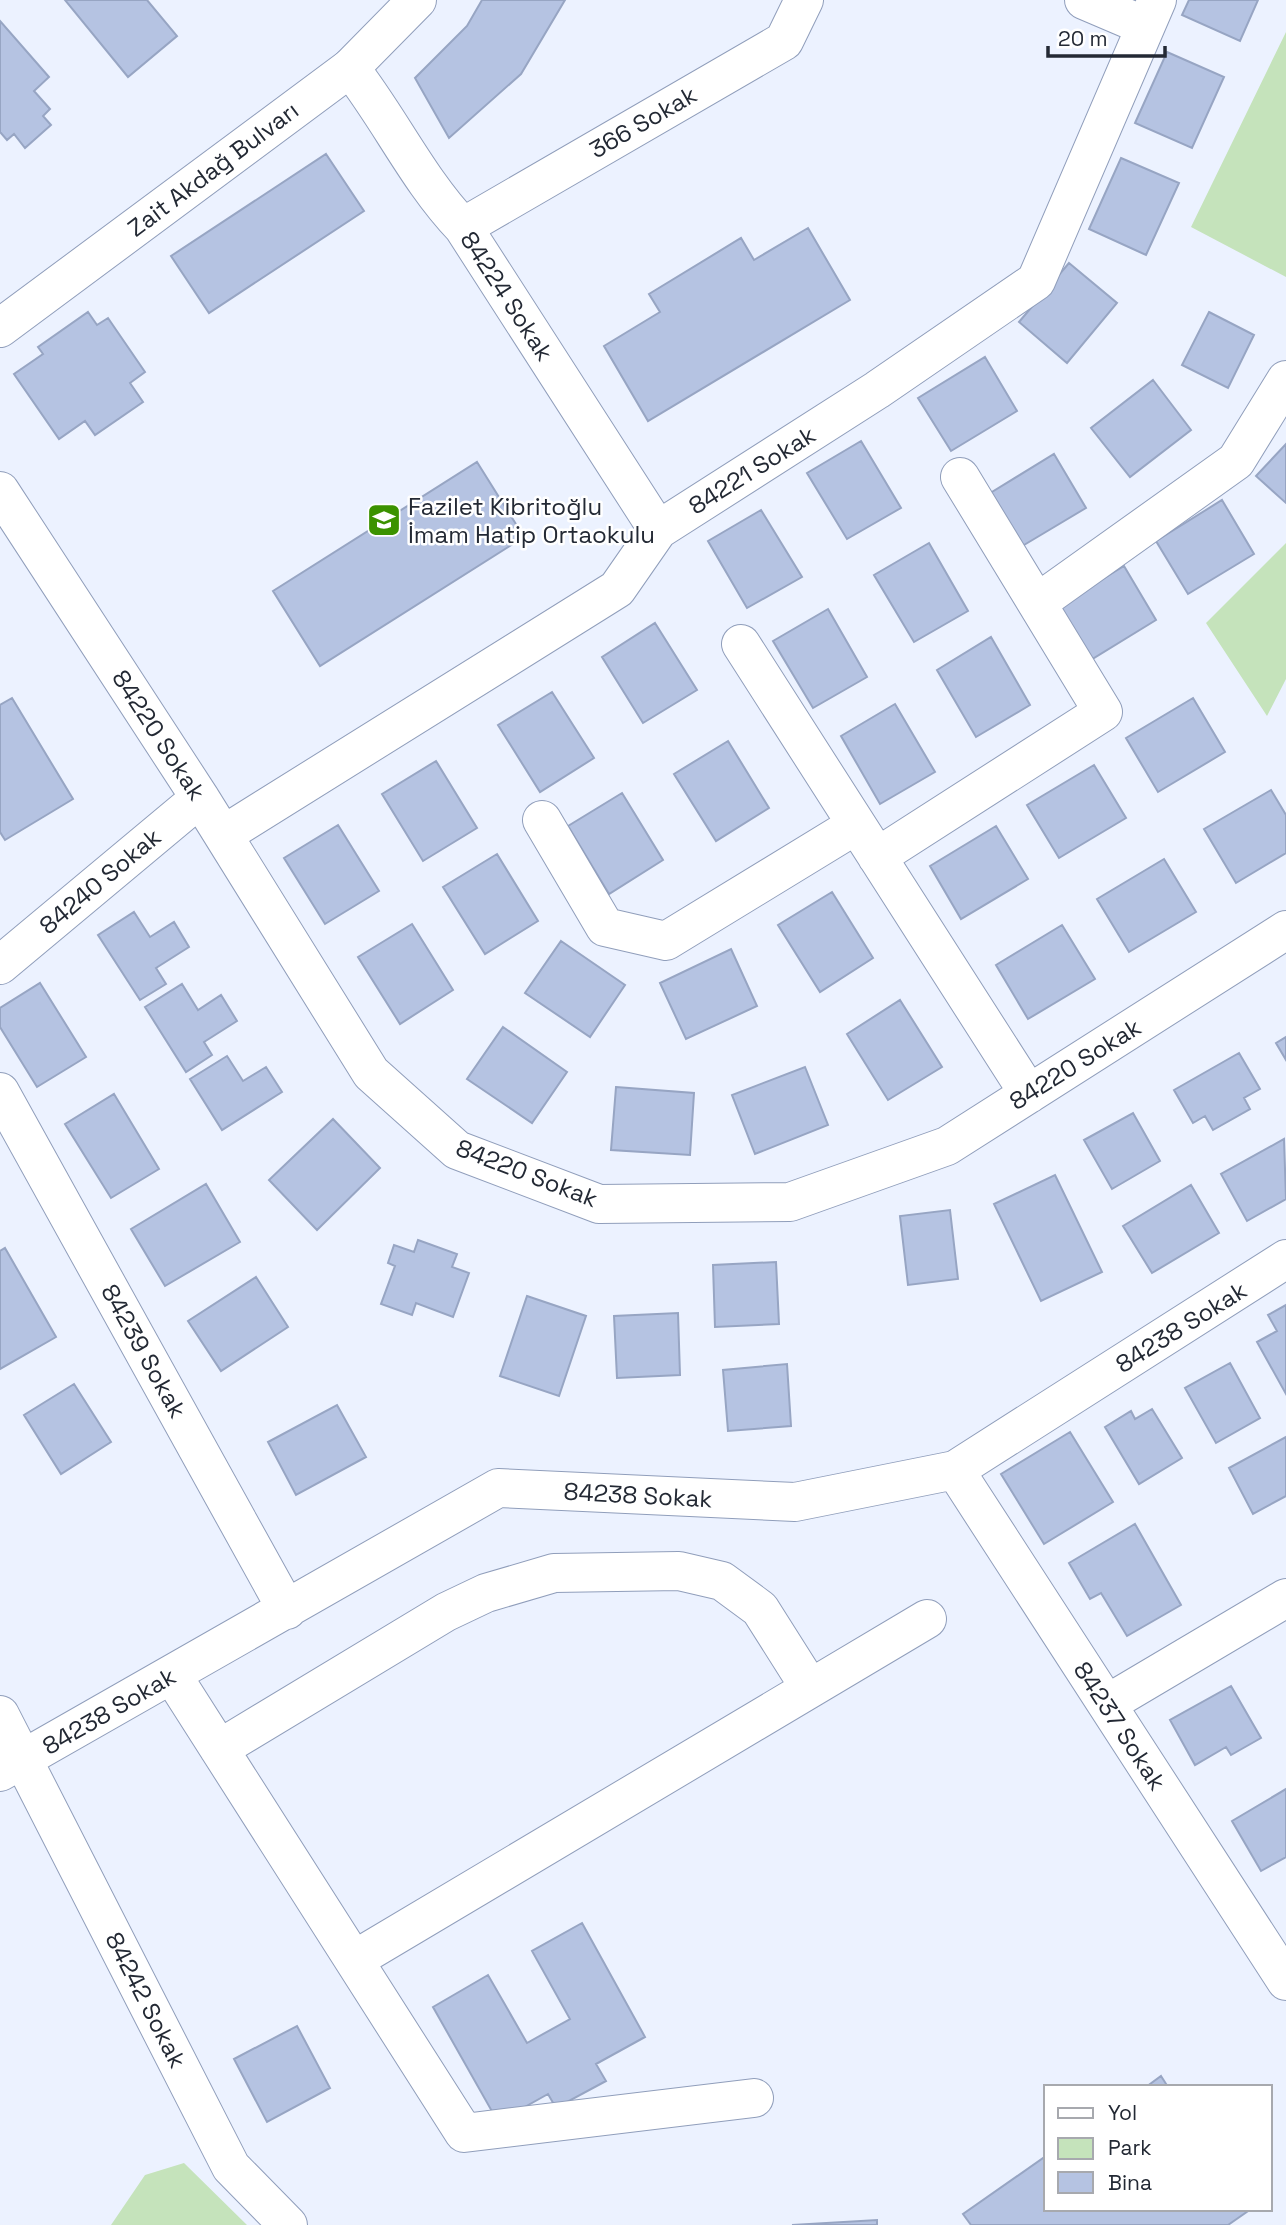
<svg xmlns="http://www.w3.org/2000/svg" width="1286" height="2225" viewBox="0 0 1286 2225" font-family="'Space Grotesk',sans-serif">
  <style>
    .green { fill: #c5e3bb }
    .building { fill: #b5c3e2; stroke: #97a5c3; stroke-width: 2 }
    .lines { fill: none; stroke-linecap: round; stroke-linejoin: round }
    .minor-casing { stroke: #909ebb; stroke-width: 40 }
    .major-casing { stroke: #909ebb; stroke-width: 40 }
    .minor { stroke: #fff; stroke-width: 38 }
    .major { stroke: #fff; stroke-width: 38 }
    .labels { text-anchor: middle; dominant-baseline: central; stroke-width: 5; stroke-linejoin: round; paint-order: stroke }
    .street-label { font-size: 24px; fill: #232934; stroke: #fff }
    .poi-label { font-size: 24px; fill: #232934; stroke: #fff; text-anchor: start }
  </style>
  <rect width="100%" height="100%" fill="#ecf2ff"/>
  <path class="green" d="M 1286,32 L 1286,277 L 1191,227 Z
    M 1286,543 L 1286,679 L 1267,716 L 1206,623 Z
    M 184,2163 L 247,2225 L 111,2225 L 145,2175 Z"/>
  <path class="building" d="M 65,0 L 147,0 L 177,36 L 128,77 Z
    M 482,0 L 565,0 L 521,74 L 449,138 L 415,78 L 467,26 Z
    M 1189,0 L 1258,0 L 1240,41 L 1182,15 Z
    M 0,21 L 49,77 L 34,91 L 50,109 L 43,116 L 51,125 L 25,148 L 14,134 L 7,140 L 0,132 Z
    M 1167,52 L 1224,77 L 1192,148 L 1135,123 Z
    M 326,154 L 364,211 L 209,313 L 171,256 Z
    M 1121,158 L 1179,183 L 1146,255 L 1089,229 Z
    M 808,228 L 850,300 L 648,421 L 604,346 L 660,312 L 649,294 L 741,238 L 754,260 Z
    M 1069,263 L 1117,303 L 1067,363 L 1019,322 Z
    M 88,312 L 97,325 L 108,318 L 145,372 L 130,383 L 143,402 L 95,435 L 85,421 L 59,439 L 14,374 L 43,354 L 38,347 Z
    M 1209,312 L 1254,335 L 1228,388 L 1182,365 Z
    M 985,357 L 1017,411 L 951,451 L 918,398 Z
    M 1153,380 L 1191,430 L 1130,477 L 1091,428 Z
    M 861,441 L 901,508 L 847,539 L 807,473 Z
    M 1286,444 L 1286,503 L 1256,476 Z
    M 1054,454 L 1086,508 L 1019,548 L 987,495 Z
    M 477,462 L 524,537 L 320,666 L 273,591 Z
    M 1222,500 L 1254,554 L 1188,594 L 1156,541 Z
    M 761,510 L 802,577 L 747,608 L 708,541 Z
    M 929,543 L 968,611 L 914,642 L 874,575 Z
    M 1124,566 L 1156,620 L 1089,661 L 1057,607 Z
    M 828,609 L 867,677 L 813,708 L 773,641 Z
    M 655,623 L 697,690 L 643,723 L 602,657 Z
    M 991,637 L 1030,705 L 976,737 L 937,670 Z
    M 552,692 L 594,758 L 540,792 L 498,725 Z
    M 12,698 L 73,799 L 5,840 L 0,832 L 0,705 Z
    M 1193,698 L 1225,752 L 1158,792 L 1126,738 Z
    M 895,704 L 935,772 L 880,804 L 841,736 Z
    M 728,741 L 769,808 L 716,841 L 674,774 Z
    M 436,761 L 477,828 L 423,861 L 382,794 Z
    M 1094,765 L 1126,818 L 1059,858 L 1027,805 Z
    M 1271,790 L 1286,815 L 1286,853 L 1236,883 L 1204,829 Z
    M 622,793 L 663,860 L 609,894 L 568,826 Z
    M 338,825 L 379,891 L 325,924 L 284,858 Z
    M 996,826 L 1028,879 L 961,919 L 930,866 Z
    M 497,854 L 538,921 L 485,954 L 443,887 Z
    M 1164,859 L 1196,912 L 1129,952 L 1097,899 Z
    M 832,892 L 873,958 L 820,992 L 778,925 Z
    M 134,912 L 150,937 L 174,922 L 189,947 L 156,968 L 166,984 L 140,1000 L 98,935 Z
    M 412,924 L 453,990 L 400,1024 L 358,957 Z
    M 1062,925 L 1095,979 L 1028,1019 L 996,965 Z
    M 561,941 L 625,985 L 590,1037 L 525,993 Z
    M 731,949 L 757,1006 L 686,1039 L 660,983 Z
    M 40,983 L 86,1057 L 37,1087 L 0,1027 L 0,1008 Z
    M 182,984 L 198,1010 L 221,995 L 237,1021 L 204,1042 L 212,1055 L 186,1072 L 145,1007 Z
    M 900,1000 L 942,1067 L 888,1100 L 847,1034 Z
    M 503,1027 L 567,1072 L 532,1123 L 467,1079 Z
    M 1286,1037 L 1286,1060 L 1276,1043 Z
    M 1239,1053 L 1260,1089 L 1244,1098 L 1250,1109 L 1213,1130 L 1205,1116 L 1193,1123 L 1174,1090 Z
    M 227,1056 L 243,1081 L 266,1067 L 282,1092 L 222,1130 L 190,1079 Z
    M 805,1067 L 828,1125 L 755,1154 L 732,1095 Z
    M 616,1087 L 694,1093 L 690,1155 L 611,1150 Z
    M 114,1094 L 159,1169 L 111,1198 L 65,1124 Z
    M 1133,1113 L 1160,1161 L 1112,1189 L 1084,1140 Z
    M 333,1119 L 380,1168 L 317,1230 L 269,1180 Z
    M 1284,1139 L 1286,1199 L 1247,1221 L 1221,1174 Z
    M 1055,1175 L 1102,1272 L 1041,1301 L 994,1204 Z
    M 206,1184 L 240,1242 L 165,1286 L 131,1229 Z
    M 1191,1185 L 1219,1233 L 1152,1273 L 1123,1226 Z
    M 950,1210 L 958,1279 L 908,1285 L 900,1216 Z
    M 418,1240 L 457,1254 L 452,1267 L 469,1273 L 453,1317 L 416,1303 L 412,1315 L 381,1304 L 395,1266 L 388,1263 L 394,1245 L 414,1252 Z
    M 5,1248 L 56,1337 L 0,1369 L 0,1251 Z
    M 776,1262 L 779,1324 L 715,1327 L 713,1265 Z
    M 256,1277 L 288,1327 L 221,1371 L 188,1321 Z
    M 527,1296 L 586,1316 L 559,1396 L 500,1376 Z
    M 1286,1305 L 1286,1394 L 1257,1342 L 1277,1331 L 1268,1315 Z
    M 678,1313 L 680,1375 L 617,1378 L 614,1316 Z
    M 1230,1363 L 1260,1418 L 1216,1443 L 1185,1388 Z
    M 787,1364 L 791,1426 L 728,1431 L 723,1370 Z
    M 74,1384 L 111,1442 L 61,1474 L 24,1415 Z
    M 337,1405 L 366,1457 L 296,1495 L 268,1442 Z
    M 1152,1409 L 1182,1458 L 1139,1484 L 1105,1427 L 1131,1411 L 1135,1419 Z
    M 1070,1432 L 1113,1502 L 1044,1544 L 1001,1474 Z
    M 1286,1437 L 1286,1496 L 1253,1514 L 1229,1468 Z
    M 1135,1524 L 1181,1605 L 1127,1636 L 1101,1593 L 1090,1599 L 1069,1563 Z
    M 1231,1686 L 1261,1738 L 1231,1755 L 1226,1747 L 1195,1765 L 1170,1720 Z
    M 1286,1789 L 1286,1857 L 1261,1871 L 1232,1821 Z
    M 582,1923 L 645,2037 L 596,2064 L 606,2081 L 556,2108 L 548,2094 L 498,2122 L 433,2007 L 488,1975 L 527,2043 L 570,2019 L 532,1951 Z
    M 297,2026 L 330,2088 L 267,2122 L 234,2059 Z
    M 1161,2076 L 1168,2087 L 1146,2087 Z
    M 1046,2156 L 1046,2209 L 1251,2209 L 1228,2225 L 971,2225 L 963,2214 Z
    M 877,2220 L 877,2225 L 792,2225 Z"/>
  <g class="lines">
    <g class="minor-casing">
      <path id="minor" d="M 1084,0 L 1145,26
        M 350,68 C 390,119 418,180 463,227 L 658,530
        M 463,227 L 784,41 L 804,0
        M 0,491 L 200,798 L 371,1073 L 457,1150 L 599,1204 L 790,1202 L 947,1146 L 1286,930
        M 1037,603 L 1236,461 L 1286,380
        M 741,644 L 1029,1094
        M 542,820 L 605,927 L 666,941 L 856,825
        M 223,835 L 617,589 L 658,530 L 877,390 L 1036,281 L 1157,0
        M 877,857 L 1103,712 L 960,477
        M 0,965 L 200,798
        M 0,1092 L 287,1610
        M 955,1470 L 1286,1981
        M 172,1675 L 464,2133 L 754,2098
        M 1107,1704 L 1286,1598
        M 0,1715 L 231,2167 L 288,2225
        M 219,1749 L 446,1612 L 486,1593 L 554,1573 L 679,1571 L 722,1581 L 760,1609 L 810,1688
        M 0,1772 L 498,1488 L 795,1502 L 955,1470 L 1286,1259
        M 354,1960 L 927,1619"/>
    </g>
    <g class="major-casing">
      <path id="major" d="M 0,328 L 350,68 L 417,0"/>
    </g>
    <use href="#minor" class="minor"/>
    <use href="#major" class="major"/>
  </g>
  <defs>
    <g id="school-square" transform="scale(1.75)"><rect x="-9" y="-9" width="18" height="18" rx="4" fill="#3b9200" stroke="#fff"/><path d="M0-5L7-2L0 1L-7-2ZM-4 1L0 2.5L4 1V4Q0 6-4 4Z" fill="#fff"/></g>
  </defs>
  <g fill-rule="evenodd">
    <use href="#school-square" x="384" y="520"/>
  </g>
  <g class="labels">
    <g class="street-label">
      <text transform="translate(643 122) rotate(-30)">366 Sokak</text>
      <text transform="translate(213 169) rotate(-37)">Zait Akdağ Bulvarı</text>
      <text transform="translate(507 296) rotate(57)">84224 Sokak</text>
      <text transform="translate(752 470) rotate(-32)">84221 Sokak</text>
      <text transform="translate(159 735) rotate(57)">84220 Sokak</text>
      <text transform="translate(100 881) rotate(-40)">84240 Sokak</text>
      <text transform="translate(1075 1064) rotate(-32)">84220 Sokak</text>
      <text transform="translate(527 1173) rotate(21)">84220 Sokak</text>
      <text transform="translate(1181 1327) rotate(-32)">84238 Sokak</text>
      <text transform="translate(144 1351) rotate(61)">84239 Sokak</text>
      <text transform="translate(638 1495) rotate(3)">84238 Sokak</text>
      <text transform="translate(109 1711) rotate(-30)">84238 Sokak</text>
      <text transform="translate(1120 1726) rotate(57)">84237 Sokak</text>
      <text transform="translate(146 2000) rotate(63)">84242 Sokak</text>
    </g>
    <g class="poi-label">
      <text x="408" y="506">Fazilet Kibritoğlu<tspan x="408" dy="28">İmam Hatip Ortaokulu</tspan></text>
    </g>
  </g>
  <rect x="1044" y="2085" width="228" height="126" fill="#ffffff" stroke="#a7a9ae" stroke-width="2"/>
  <rect x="1058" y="2108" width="35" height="10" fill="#ffffff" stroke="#a7a9ae" stroke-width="2"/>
  <text x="1108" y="2120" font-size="21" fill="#232934">Yol</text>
  <rect x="1058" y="2138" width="35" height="21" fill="#c5e3bb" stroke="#a7a9ae" stroke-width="2"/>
  <text x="1108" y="2155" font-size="21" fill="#232934">Park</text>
  <rect x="1058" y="2172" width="35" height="21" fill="#b5c3e2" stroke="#a7a9ae" stroke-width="2"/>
  <text x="1108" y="2190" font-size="21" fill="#232934">Bina</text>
  <path d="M1048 46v10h117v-10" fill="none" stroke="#232934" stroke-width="3.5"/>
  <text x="1058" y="46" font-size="21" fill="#232934" stroke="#ffffff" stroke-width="5" paint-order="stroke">20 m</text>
</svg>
